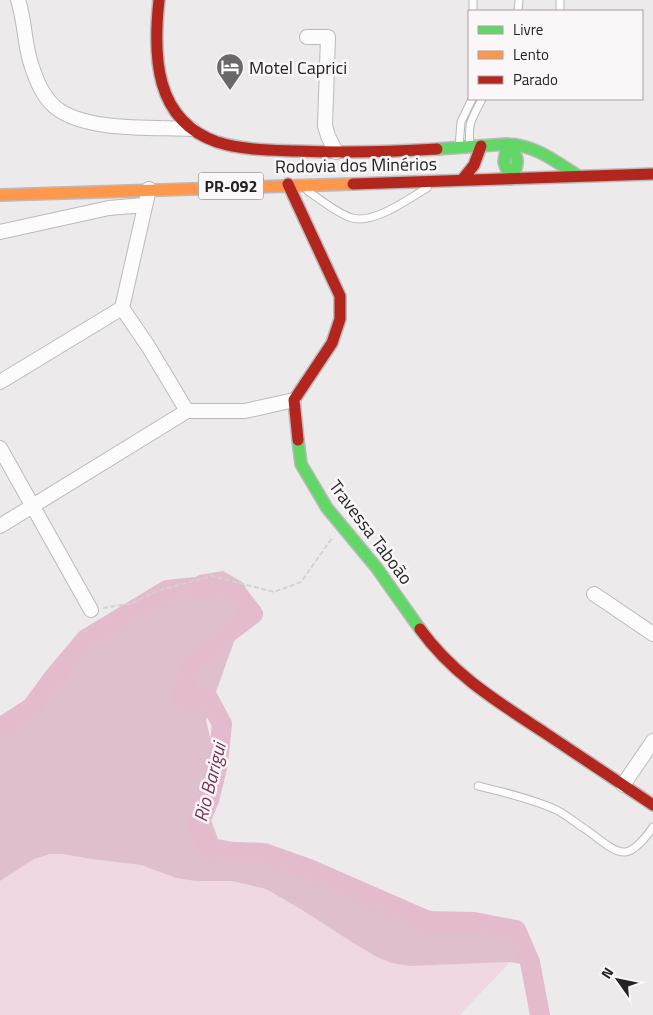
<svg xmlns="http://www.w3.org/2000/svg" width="653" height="1015" viewBox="0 0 653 1015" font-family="'Titillium Web',sans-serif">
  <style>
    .green { fill: #efd8e1 }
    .forest { fill: #dfbfcc }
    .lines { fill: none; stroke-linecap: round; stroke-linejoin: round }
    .river { stroke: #e4bbcc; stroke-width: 20 }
    .lane-casing { stroke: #bcbabb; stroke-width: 9 }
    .street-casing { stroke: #bcbabb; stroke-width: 16 }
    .fast-casing { stroke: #bcbabb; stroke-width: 14 }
    .slow-casing { stroke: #bcbabb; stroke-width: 14 }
    .jam-casing { stroke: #bcbabb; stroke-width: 14 }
    .path { stroke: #d3d2d2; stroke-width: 2; stroke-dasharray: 5 2.5; stroke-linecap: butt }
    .lane { stroke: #fcfcfc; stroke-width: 7 }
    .street { stroke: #fcfcfc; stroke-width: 14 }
    .fast { stroke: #63d668; stroke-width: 11 }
    .slow { stroke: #ff974d; stroke-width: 11 }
    .jam { stroke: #b3261e; stroke-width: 11 }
    .labels { text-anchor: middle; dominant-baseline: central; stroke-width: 5; stroke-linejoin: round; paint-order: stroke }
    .shield { fill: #fbf7f8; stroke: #646363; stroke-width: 1 }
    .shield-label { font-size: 16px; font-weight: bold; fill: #242323 }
    .poi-label { font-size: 18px; fill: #242323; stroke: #fbf7f8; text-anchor: start }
    .street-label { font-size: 18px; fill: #242323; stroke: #fbf7f8 }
    .water-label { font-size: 19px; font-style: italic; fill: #783253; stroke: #fbf7f8 }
  </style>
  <rect width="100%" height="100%" fill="#eceaeb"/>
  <path class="green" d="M 50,854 L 63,854 L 91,859 L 141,865 L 176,878 L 195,881 L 232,881 L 266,889 L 302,910 L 377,957 L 409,966 L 510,962 L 460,1015 L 0,1015 L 0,881 L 34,859 Z"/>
  <path class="forest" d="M 223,571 L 244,583 L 253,606 L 236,636 L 206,720 L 220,781 L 210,817 L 218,839 L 302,857 L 417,908 L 504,926 L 533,951 L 538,967 L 510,962 L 409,966 L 392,963 L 377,957 L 355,944 L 302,910 L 266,889 L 232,881 L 195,881 L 176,878 L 141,865 L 91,859 L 63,854 L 50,854 L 34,859 L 0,881 L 0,732 L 40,704 L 118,615 L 165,597 L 199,575 Z"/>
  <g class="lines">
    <path class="river" d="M 0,728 L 32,707 L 54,677 L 86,639 L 167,590 L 215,585 L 239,596 L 253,614 L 220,639 L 191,665 L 182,696 L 208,698 L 222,724 L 218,764 L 209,800 L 197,828 L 210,851 L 264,853 L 309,869 L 428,921 L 474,922 L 516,930 L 530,962 L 540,1015"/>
    <g class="lane-casing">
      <path id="lane" d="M 473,11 L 473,0
        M 518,11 L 519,0
        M 560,11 L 560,0
        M 470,146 C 468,121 471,121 482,99
        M 459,147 L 461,122 L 472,99
        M 308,191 C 319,199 340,215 352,218 C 375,224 408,199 427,188
        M 478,786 C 503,792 529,798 552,808 C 563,812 573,821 582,827 C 593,833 612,853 625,852 C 634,852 648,835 653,827"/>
    </g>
    <g class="street-casing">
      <path id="street" d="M 18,0 C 25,20 24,43 31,64 C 36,79 42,96 55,107 C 85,132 154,127 192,129
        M 307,37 L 328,37 L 325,126 L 328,136 L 336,152
        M 149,189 L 122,308 L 148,346 L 187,411
        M 0,232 L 109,208 L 145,205
        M 0,382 L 122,308
        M 0,448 L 91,610
        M 0,526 L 187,411 L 245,411 L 294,400
        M 594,594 L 653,634
        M 623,785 L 653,741"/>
    </g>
    <g class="fast-casing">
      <path id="fast" d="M 507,144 C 535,145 555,161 578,176
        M 437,149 L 507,144 C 520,156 520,165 510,179 L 504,162 L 507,144
        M 298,440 L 301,464 L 327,508 L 376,567 L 420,629"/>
    </g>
    <g class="slow-casing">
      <path id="slow" d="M 0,195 L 353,184"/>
    </g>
    <g class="jam-casing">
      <path id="jam" d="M 159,0 C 153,55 154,120 217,142 C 242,150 270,150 296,151 C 343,153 389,152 437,149
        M 462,180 L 474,165 L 481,146
        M 288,184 L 340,296 L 340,319 L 332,343 L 294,400 L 298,440
        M 353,184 L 653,174
        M 420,629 C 453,675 498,702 545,733 C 581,757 617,781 653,805"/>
    </g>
    <path class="path" d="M 103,608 L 133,603 L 157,591 L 212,576 L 274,592 L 301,582 L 332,538"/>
    <use href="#lane" class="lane"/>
    <use href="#street" class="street"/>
    <use href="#fast" class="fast"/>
    <use href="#slow" class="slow"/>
    <use href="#jam" class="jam"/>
  </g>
  <defs>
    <g id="hotel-pin" transform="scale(1.4375)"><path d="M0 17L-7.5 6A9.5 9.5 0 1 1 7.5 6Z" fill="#6a6969" stroke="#fbf7f8"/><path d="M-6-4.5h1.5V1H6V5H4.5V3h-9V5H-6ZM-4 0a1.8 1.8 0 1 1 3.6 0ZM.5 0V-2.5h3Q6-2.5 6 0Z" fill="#fff"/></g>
  </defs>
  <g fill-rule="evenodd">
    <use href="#hotel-pin" x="230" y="67"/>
  </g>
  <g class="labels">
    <rect class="shield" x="198.5" y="172.5" width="65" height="27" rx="4"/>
    <g class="shield-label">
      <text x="231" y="186">PR-092</text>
    </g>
    <g class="poi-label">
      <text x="249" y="67">Motel Caprici</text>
    </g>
    <g class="street-label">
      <text transform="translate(356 165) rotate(-1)">Rodovia dos Minérios</text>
      <text transform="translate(371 532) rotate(53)">Travessa Taboão</text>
    </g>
    <g class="water-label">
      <text transform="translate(209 782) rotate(-76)">Rio Barigui</text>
    </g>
  </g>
  <rect x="468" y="10" width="175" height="90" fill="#fbf7f8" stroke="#a5a2a3"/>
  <rect x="478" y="26" width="25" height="8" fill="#63d668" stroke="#a5a2a3"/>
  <text x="513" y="35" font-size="15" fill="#242323">Livre</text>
  <rect x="478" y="51" width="25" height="8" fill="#ff974d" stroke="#a5a2a3"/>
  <text x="513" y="60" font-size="15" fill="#242323">Lento</text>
  <rect x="478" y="76" width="25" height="8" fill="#b3261e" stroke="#a5a2a3"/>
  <text x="513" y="85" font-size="15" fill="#242323">Parado</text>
  <g transform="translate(618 980) rotate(303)" stroke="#fbf7f8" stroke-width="4" paint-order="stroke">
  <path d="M0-4L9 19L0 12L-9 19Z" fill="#242323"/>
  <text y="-8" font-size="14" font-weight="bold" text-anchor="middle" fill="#242323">N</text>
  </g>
</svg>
